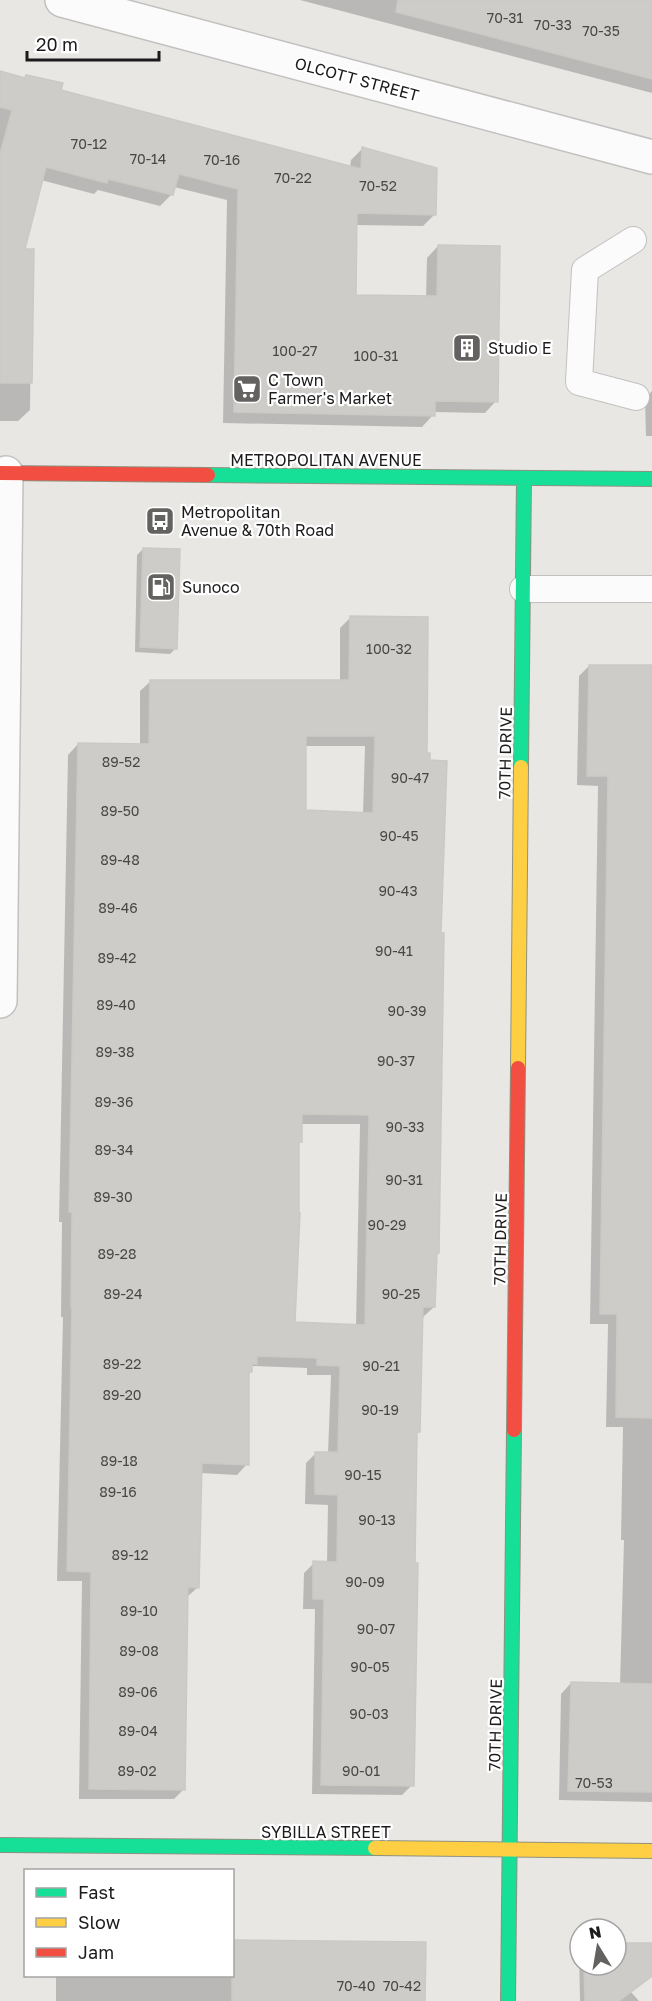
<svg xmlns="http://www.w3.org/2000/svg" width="652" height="2001" viewBox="0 0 652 2001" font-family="'Golos Text',sans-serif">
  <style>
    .shadow { fill: #0003; fill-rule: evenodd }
    .building { fill: #ceccc9; stroke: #ccc9c5; stroke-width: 1.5; fill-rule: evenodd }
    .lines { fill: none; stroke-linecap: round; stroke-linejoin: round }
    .lane-casing { stroke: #c2c1c0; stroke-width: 28 }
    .street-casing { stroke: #c2c1c0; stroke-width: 36 }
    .fast-casing { stroke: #90917e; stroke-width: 16 }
    .slow-casing { stroke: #90917e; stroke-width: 16 }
    .jam-casing { stroke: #90917e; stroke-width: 16 }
    .lane { stroke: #fcfbfb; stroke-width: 26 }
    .street { stroke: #fcfbfb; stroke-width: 33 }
    .fast { stroke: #16e098; stroke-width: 14 }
    .slow { stroke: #ffcf43; stroke-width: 14 }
    .jam { stroke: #f24e42; stroke-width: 14 }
    .labels { text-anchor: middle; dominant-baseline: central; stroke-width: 4.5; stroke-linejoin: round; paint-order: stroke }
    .number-label { font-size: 14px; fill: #484746 }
    .street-label { font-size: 16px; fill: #1b1b1b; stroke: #fff }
    .poi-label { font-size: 16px; fill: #1b1b1b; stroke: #fff; text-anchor: start }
  </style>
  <rect width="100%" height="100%" fill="#e9e7e4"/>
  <path class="shadow" d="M 300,0 L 652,0 L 652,93 Z
    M 0,73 L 60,91 L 350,168 L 351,160 L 362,149 L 435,214 L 423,226 L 355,225 L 354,296 L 426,298 L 427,258 L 438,246 L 496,401 L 485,413 L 434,412 L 433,415 L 422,427 L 223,423 L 227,200 L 174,187 L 172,194 L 160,206 L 98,190 L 94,194 L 41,180 L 23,250 L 32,251 L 30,410 L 18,421 L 0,421 Z
    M 652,391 L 652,436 L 646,436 L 645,398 Z
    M 143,549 L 176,648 L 170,654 L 135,652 L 137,555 Z
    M 350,618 L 426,754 L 439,935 L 434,1307 L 423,1317 L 421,1317 L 418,1431 L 416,1433 L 412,1785 L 402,1795 L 312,1794 L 315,1609 L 303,1609 L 304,1573 L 314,1563 L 327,1563 L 328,1505 L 305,1504 L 306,1463 L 316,1453 L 328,1453 L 331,1375 L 307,1375 L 307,1368 L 252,1366 L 248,1373 L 247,1464 L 237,1475 L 200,1473 L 198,1587 L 187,1597 L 184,1789 L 174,1799 L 79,1799 L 82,1581 L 57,1581 L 63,1317 L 61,1317 L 62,1222 L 59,1222 L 68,755 L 78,744 L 140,745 L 140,691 L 151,681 L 340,682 L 340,628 ZM 305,746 L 365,746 L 363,814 L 305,811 ZM 301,1124 L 360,1124 L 356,1326 L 293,1324 L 298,1144 L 301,1141 Z
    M 589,666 L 652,667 L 652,1802 L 559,1800 L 561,1694 L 571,1683 L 620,1685 L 624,1540 L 621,1540 L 623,1427 L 606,1427 L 608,1324 L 590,1324 L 598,786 L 577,785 L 579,676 Z
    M 616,1944 L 652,1948 L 652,1976 L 631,1992 L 639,2001 L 580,2001 L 579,1950 L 580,1965 L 616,1965 Z
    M 56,1976 L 232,1976 L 424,2001 L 56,2001 Z"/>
  <path class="building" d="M 398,0 L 652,0 L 652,79 L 396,12 Z
    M 0,71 L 25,78 L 26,75 L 63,83 L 61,90 L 361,169 L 362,147 L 437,168 L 436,215 L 357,213 L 356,295 L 437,296 L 438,245 L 500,246 L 498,402 L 435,401 L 435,416 L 234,412 L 238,189 L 179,174 L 173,195 L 108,179 L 107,183 L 46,167 L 25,249 L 34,249 L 32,383 L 0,383 L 0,154 L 12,110 L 0,107 Z
    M 143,548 L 180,549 L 177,649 L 140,647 Z
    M 350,616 L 428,617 L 427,753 L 430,753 L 430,760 L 447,761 L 441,933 L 444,933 L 439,1253 L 437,1253 L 435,1307 L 423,1307 L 420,1432 L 417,1432 L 415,1563 L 418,1563 L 414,1786 L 321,1785 L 324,1599 L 313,1599 L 313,1561 L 337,1562 L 338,1495 L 315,1494 L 315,1452 L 338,1452 L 340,1366 L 317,1365 L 317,1358 L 257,1356 L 257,1364 L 252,1364 L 252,1372 L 249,1372 L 249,1465 L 202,1463 L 199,1588 L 188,1587 L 185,1790 L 89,1789 L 91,1572 L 67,1571 L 72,1307 L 71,1307 L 72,1212 L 69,1212 L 78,743 L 149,744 L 150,680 L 349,680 ZM 306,736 L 375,736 L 373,813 L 306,810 ZM 302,1114 L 369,1115 L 365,1325 L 295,1322 L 300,1213 L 299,1213 L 299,1142 L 302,1142 Z
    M 589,665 L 652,665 L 652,1418 L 616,1417 L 617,1314 L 600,1314 L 608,776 L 587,776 Z
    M 571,1682 L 652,1684 L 652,1792 L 568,1791 Z
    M 232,1940 L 426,1942 L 425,2001 L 232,2001 Z
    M 616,1943 L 652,1943 L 652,1976 L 619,2001 L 585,2001 L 584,1965 L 616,1965 Z"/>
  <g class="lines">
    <g class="lane-casing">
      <path id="lane" d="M 633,240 L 585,270 L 579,382 L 636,397
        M 523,589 L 652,589"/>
    </g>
    <g class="street-casing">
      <path id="street" d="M 62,0 L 652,157
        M 0,1001 L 6,473"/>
    </g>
    <g class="fast-casing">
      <path id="fast" d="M 208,475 L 652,479
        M 521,767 L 524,478
        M 0,1845 L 375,1848
        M 508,2001 L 514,1430"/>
    </g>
    <g class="slow-casing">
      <path id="slow" d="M 518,1068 L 521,767
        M 375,1848 L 652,1851"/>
    </g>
    <g class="jam-casing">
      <path id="jam" d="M 0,473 L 208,475
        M 514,1430 L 518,1068"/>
    </g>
    <use href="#lane" class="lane"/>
    <use href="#street" class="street"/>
    <use href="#fast" class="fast"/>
    <use href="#slow" class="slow"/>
    <use href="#jam" class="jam"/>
  </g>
  <defs>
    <g id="building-square" transform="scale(1.5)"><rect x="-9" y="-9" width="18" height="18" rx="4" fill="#636261" stroke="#fff"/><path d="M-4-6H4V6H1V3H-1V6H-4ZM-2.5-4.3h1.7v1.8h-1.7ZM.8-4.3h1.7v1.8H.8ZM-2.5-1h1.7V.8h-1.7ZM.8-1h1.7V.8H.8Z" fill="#fff"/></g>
    <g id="supermarket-square" transform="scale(1.5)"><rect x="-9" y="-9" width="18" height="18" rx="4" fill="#636261" stroke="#fff"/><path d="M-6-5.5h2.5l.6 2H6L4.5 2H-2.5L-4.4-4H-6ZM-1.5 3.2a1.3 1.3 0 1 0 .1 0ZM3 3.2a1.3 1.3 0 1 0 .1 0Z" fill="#fff"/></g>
    <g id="bus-square" transform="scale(1.5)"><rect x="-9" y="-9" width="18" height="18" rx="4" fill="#636261" stroke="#fff"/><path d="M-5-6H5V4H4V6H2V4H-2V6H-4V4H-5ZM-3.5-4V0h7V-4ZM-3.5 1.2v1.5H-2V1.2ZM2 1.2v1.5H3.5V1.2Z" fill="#fff"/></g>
    <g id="fuel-square" transform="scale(1.5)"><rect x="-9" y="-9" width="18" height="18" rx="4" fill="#636261" stroke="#fff"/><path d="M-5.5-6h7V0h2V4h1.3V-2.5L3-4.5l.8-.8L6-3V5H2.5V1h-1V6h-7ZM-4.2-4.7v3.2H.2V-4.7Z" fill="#fff"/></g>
  </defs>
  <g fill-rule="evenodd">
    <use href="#building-square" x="467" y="348"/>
    <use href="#supermarket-square" x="247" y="389"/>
    <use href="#bus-square" x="160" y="521"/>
    <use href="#fuel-square" x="161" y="587"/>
  </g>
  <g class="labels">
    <g class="number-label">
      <text x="505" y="17">70-31</text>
      <text x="553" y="24">70-33</text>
      <text x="601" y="30">70-35</text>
      <text x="89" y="143">70-12</text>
      <text x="148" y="158">70-14</text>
      <text x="222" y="159">70-16</text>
      <text x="293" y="177">70-22</text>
      <text x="378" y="185">70-52</text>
      <text x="295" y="350">100-27</text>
      <text x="376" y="355">100-31</text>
      <text x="389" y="648">100-32</text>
      <text x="121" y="761">89-52</text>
      <text x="410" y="777">90-47</text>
      <text x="120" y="810">89-50</text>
      <text x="399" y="835">90-45</text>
      <text x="120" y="859">89-48</text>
      <text x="398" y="890">90-43</text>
      <text x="118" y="907">89-46</text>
      <text x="394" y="950">90-41</text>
      <text x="117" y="957">89-42</text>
      <text x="116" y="1004">89-40</text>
      <text x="407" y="1010">90-39</text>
      <text x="115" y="1051">89-38</text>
      <text x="396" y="1060">90-37</text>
      <text x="114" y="1101">89-36</text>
      <text x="405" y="1126">90-33</text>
      <text x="114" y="1149">89-34</text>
      <text x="404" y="1179">90-31</text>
      <text x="113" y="1196">89-30</text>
      <text x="387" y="1224">90-29</text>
      <text x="117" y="1253">89-28</text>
      <text x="123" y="1293">89-24</text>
      <text x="401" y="1293">90-25</text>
      <text x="122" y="1363">89-22</text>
      <text x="381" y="1365">90-21</text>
      <text x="122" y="1394">89-20</text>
      <text x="380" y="1409">90-19</text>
      <text x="119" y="1460">89-18</text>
      <text x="363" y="1474">90-15</text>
      <text x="118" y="1491">89-16</text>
      <text x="377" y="1519">90-13</text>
      <text x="130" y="1554">89-12</text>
      <text x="365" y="1581">90-09</text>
      <text x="139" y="1610">89-10</text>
      <text x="376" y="1628">90-07</text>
      <text x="139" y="1650">89-08</text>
      <text x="370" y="1666">90-05</text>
      <text x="138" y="1691">89-06</text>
      <text x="369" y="1713">90-03</text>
      <text x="138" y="1730">89-04</text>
      <text x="137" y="1770">89-02</text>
      <text x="361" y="1770">90-01</text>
      <text x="594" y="1782">70-53</text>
      <text x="356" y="1985">70-40</text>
      <text x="402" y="1985">70-42</text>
    </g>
    <g class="street-label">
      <text transform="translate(357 79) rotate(15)">OLCOTT STREET</text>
      <text x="326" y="460">METROPOLITAN AVENUE</text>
      <text transform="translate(505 753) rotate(-89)">70TH DRIVE</text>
      <text transform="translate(500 1239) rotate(-89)">70TH DRIVE</text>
      <text transform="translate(495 1725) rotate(-89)">70TH DRIVE</text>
      <text x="326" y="1832">SYBILLA STREET</text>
    </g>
    <g class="poi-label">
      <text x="488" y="348">Studio E</text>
      <text x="268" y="380">C Town<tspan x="268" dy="18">Farmer's Market</tspan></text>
      <text x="181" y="512">Metropolitan<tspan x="181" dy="18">Avenue &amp; 70th Road</tspan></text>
      <text x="182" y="587">Sunoco</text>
    </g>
  </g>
  <rect x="24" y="1869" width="210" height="108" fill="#ffffff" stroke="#a4a4a4" stroke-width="1.5"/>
  <rect x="36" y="1888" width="30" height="9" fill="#16e098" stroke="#a4a4a4" stroke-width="1.5"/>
  <text x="78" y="1899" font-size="18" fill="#1b1b1b">Fast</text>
  <rect x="36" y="1918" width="30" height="9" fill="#ffcf43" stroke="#a4a4a4" stroke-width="1.5"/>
  <text x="78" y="1929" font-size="18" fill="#1b1b1b">Slow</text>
  <rect x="36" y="1948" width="30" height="9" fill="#f24e42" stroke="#a4a4a4" stroke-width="1.5"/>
  <text x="78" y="1959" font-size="18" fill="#1b1b1b">Jam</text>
  <g transform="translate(598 1947) rotate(349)"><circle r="28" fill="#ffffff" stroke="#a4a4a4" stroke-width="1.5"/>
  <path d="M0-4.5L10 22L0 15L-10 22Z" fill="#636261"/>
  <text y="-9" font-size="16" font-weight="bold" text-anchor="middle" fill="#1b1b1b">N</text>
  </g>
  <path d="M27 51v9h132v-9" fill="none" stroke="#1b1b1b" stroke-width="3"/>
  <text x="36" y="51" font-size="18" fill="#1b1b1b" stroke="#ffffff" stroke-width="4.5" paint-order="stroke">20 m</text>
</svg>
